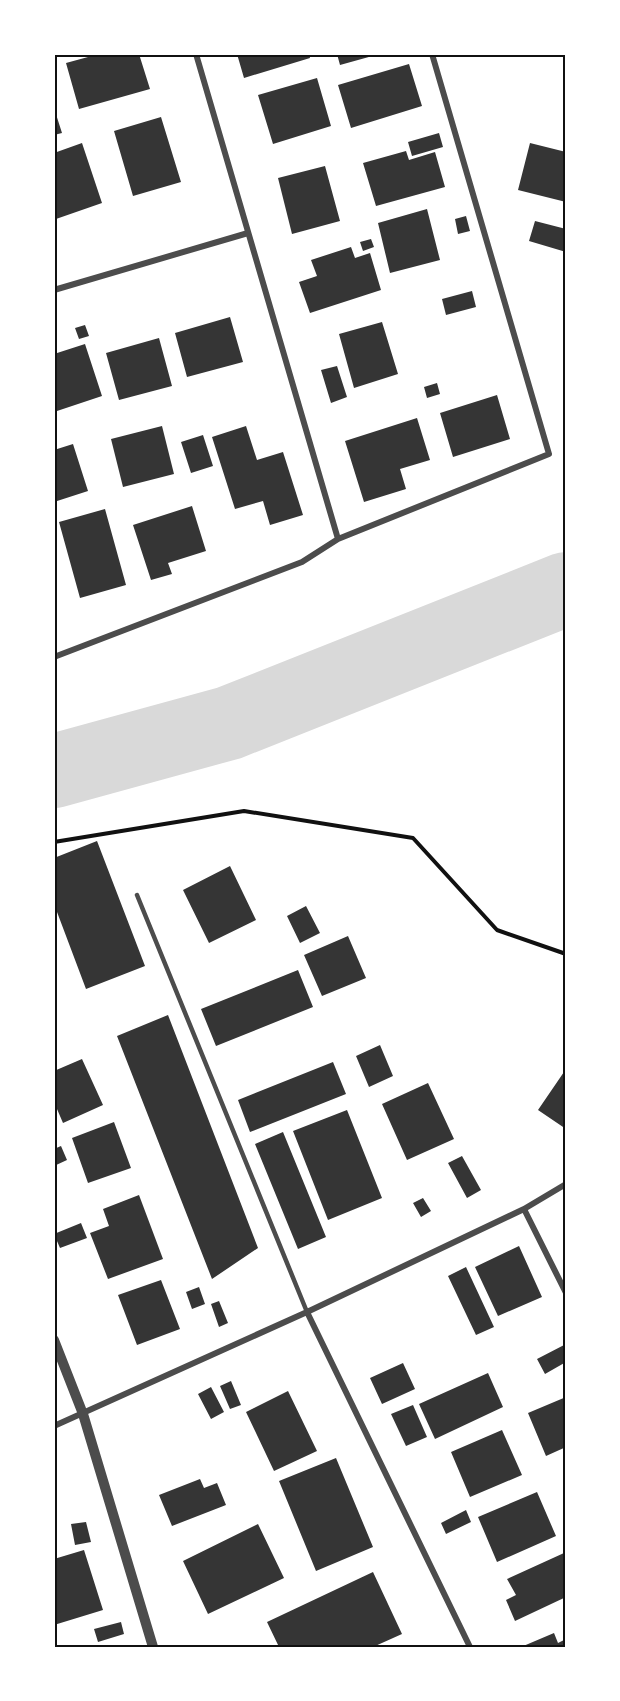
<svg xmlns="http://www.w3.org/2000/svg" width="620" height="1701" viewBox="0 0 620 1701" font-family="Inter,sans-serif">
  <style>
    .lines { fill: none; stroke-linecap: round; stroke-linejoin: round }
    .river { stroke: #d9d9d9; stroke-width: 74 }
    .building { fill: #353535 }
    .path { stroke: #111; stroke-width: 4 }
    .service { stroke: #4c4c4c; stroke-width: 4.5 }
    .minor { stroke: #4c4c4c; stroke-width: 6 }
    .tertiary { stroke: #4c4c4c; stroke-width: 10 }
    .neatline { fill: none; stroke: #111; stroke-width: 2 }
  </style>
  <rect width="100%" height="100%" fill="#fff"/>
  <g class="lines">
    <path class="river" d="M 54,771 L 229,723 L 566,589"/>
  </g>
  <path class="building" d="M 99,54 L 139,54 L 150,89 L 79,109 L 66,63 Z
    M 237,54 L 309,54 L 310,58 L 244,78 Z
    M 337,54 L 376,54 L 376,55 L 340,65 Z
    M 409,64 L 422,106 L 351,128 L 338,85 Z
    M 317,78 L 331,126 L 273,144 L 258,95 Z
    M 54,108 L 62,133 L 54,135 Z
    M 161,117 L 181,182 L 133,196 L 114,131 Z
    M 439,133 L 443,147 L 412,156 L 408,142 Z
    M 82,143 L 102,203 L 56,219 L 54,153 Z
    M 530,143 L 566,152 L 566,202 L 518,190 Z
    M 406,151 L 409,160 L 435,152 L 445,187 L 376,206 L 363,163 Z
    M 325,166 L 340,221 L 292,234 L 278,178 Z
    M 427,209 L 440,260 L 390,273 L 378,223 Z
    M 466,216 L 470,231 L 458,234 L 455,219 Z
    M 535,221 L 566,229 L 566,252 L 529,241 Z
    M 371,239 L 374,247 L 363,251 L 360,242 Z
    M 351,247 L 355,258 L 370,253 L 381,290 L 310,313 L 299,282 L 317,276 L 311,260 Z
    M 472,291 L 476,307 L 446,315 L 442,299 Z
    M 230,317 L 243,362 L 187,377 L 175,333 Z
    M 382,322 L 398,374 L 354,388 L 339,334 Z
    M 85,325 L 89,336 L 79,339 L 75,328 Z
    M 159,338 L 172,386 L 119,400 L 106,353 Z
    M 85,344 L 102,396 L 54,412 L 54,354 Z
    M 337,366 L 347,397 L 331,403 L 321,370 Z
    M 437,383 L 440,394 L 427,398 L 424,387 Z
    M 497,395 L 510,439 L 453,457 L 440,413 Z
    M 417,418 L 430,460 L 400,469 L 406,489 L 364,502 L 345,441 Z
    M 162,426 L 174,474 L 123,487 L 111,439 Z
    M 246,426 L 257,460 L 283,452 L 303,515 L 270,525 L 263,501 L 235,509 L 212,437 Z
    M 203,435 L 213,466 L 191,473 L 181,442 Z
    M 73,444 L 88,491 L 54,502 L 54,450 Z
    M 192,506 L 206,551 L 168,563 L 172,574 L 151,580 L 133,525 Z
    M 105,509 L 126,585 L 80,598 L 59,522 Z
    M 97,841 L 145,966 L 86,989 L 54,904 L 54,858 Z
    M 230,866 L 256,920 L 209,943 L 183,890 Z
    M 306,906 L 320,933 L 300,943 L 287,916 Z
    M 348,936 L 366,978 L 322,996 L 304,955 Z
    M 298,970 L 313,1007 L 216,1046 L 201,1009 Z
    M 168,1015 L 258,1248 L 212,1279 L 117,1036 Z
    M 380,1045 L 393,1076 L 369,1087 L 356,1056 Z
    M 82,1059 L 103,1105 L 63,1123 L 54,1102 L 54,1071 Z
    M 333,1062 L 346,1094 L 250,1132 L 238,1100 Z
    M 566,1069 L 566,1129 L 538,1110 Z
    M 428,1083 L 454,1139 L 407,1160 L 382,1104 Z
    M 347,1110 L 382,1198 L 328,1220 L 293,1131 Z
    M 114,1122 L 131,1168 L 88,1183 L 72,1138 Z
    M 283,1132 L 326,1237 L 298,1249 L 255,1144 Z
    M 61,1146 L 67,1160 L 54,1166 L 54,1149 Z
    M 462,1156 L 481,1190 L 467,1198 L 448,1163 Z
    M 139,1195 L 163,1259 L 108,1279 L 90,1233 L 109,1226 L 103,1209 Z
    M 423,1198 L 431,1211 L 421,1217 L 413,1203 Z
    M 81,1223 L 87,1238 L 60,1248 L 54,1234 Z
    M 519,1246 L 542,1297 L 498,1316 L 475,1267 Z
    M 466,1267 L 494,1327 L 476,1335 L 448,1276 Z
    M 161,1280 L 180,1329 L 137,1345 L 118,1295 Z
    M 199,1287 L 205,1304 L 192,1309 L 186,1292 Z
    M 219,1301 L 228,1323 L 219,1327 L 211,1304 Z
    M 566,1344 L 566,1362 L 545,1374 L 537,1359 Z
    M 403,1363 L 415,1389 L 382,1404 L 370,1378 Z
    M 488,1373 L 503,1407 L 435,1439 L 419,1404 Z
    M 231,1381 L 241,1405 L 230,1409 L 220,1386 Z
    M 211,1387 L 224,1412 L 211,1419 L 198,1394 Z
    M 288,1391 L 317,1451 L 274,1471 L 246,1412 Z
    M 566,1397 L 566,1447 L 546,1456 L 528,1413 Z
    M 413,1405 L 427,1437 L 406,1446 L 391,1414 Z
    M 502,1430 L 522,1475 L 470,1497 L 451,1452 Z
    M 336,1458 L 373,1547 L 316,1571 L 279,1481 Z
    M 200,1479 L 204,1488 L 217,1483 L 226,1505 L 172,1526 L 159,1495 Z
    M 537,1492 L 556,1536 L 497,1562 L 478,1517 Z
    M 466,1510 L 471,1522 L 446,1534 L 441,1523 Z
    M 86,1522 L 91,1542 L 75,1545 L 71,1524 Z
    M 258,1524 L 284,1578 L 208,1614 L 183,1561 Z
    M 84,1550 L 103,1610 L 54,1625 L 54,1559 Z
    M 564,1553 L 566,1557 L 566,1597 L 515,1621 L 506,1600 L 516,1595 L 507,1579 Z
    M 373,1572 L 402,1634 L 373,1647 L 279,1647 L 267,1622 Z
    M 121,1622 L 124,1634 L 98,1642 L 94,1629 Z
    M 554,1633 L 558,1643 L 566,1639 L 566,1647 L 521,1647 Z"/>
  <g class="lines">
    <path class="path" d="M 54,842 L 244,811 L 413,838 L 497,930 L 566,954"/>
    <path class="service" d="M 137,895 L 307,1312"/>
    <path class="minor" d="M 54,290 L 248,233
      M 338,539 L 549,454 L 432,54
      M 54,657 L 302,562 L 338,539 L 196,54
      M 524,1209 L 566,1293
      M 307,1312 L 470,1647
      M 54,1426 L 307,1312 L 524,1209 L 566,1184"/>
    <path class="tertiary" d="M 54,1340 L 83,1414 L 153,1647"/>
  </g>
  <rect width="620" height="1701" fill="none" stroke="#ffffff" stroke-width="111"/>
  <rect x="56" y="56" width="508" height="1590" class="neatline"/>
</svg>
